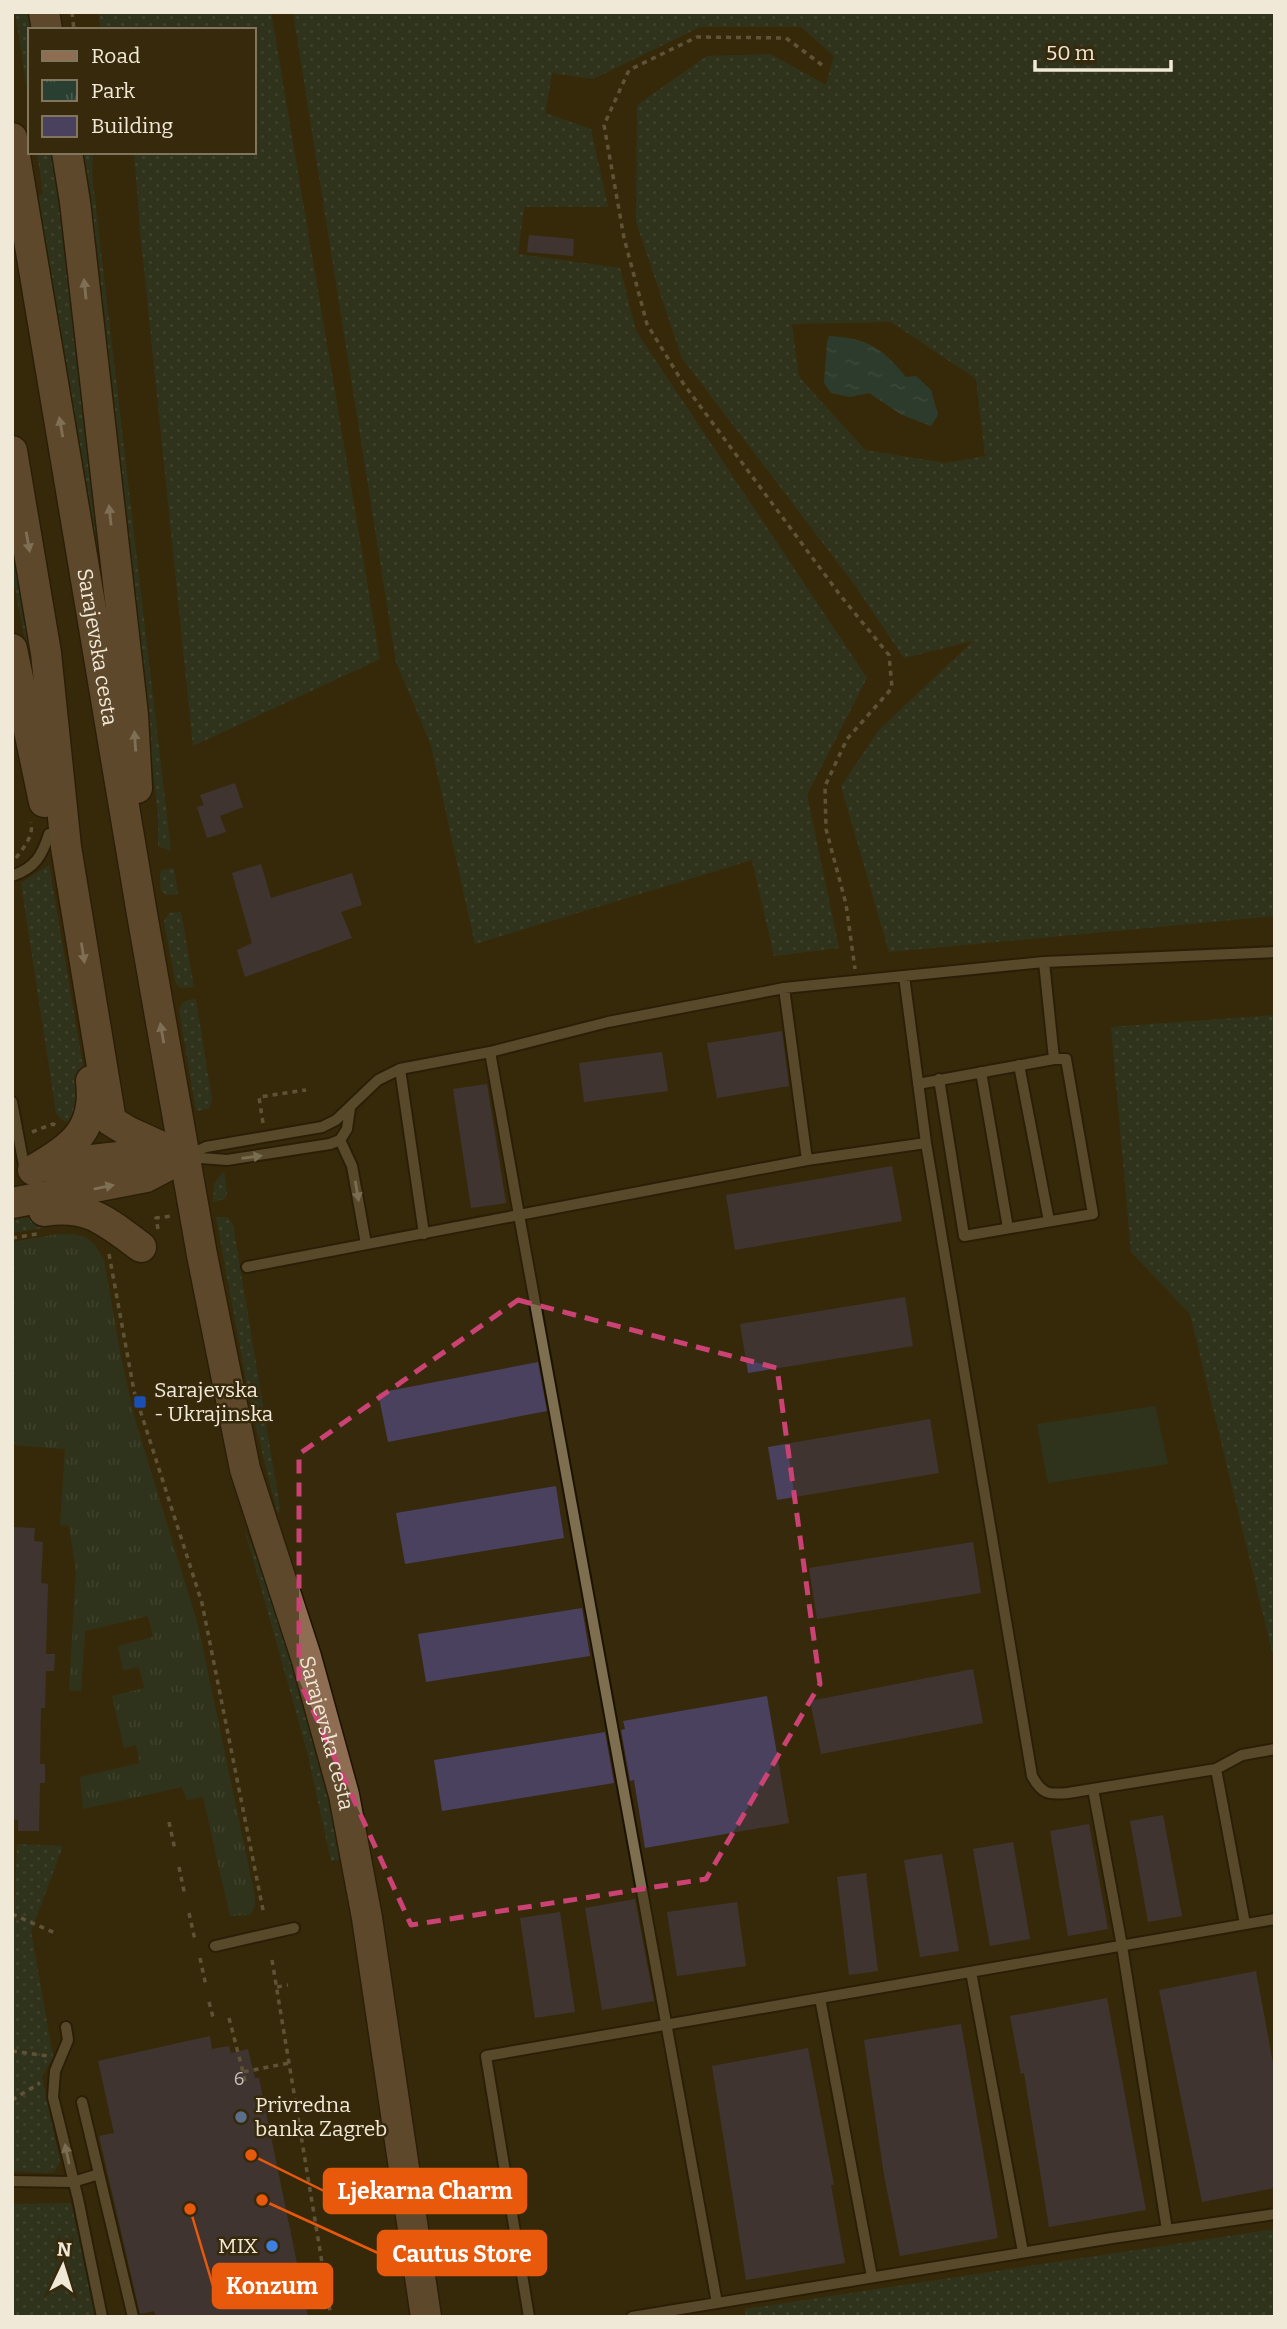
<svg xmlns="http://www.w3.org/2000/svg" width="1287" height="2329" viewBox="0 0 1287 2329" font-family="Bitter,serif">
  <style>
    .grass { fill: url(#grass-dots); fill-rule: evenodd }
    .park { fill: url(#park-tufts) }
    .pitch { fill: #293f32 }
    .water { fill: url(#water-ripples) }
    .building { fill: #4a415e }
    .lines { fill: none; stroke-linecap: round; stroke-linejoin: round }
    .lane-casing { stroke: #1c1200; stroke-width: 14 }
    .secondary-casing { stroke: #1c1200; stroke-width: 33 }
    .path { stroke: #90856d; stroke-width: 3.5; stroke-dasharray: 5 5; stroke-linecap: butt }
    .lane { stroke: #7e6f50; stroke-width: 10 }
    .secondary { stroke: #8f6d53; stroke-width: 30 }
    .oneway { fill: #d4c4b0 }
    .oneway2 { fill: #c9bea8 }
    .marked { fill: none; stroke: #cb4274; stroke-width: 5; stroke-dasharray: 14 9; stroke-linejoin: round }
    .transit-dot { fill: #1a4fb4; stroke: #37290b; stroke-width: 2.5 }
    .service-dot { fill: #5c6f8a; stroke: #37290b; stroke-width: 2.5 }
    .shop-dot { fill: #3f7fe0; stroke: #37290b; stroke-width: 2.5 }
    .labels { text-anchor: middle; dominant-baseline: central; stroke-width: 5; stroke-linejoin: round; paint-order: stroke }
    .number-label { font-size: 18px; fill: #c7bfba }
    .street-label { font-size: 21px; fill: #f1e9d8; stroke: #37290b }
    .poi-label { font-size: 21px; fill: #f1e9d8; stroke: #37290b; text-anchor: start }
    .leader { fill: none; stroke: #e8590c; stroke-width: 2.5 }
    .callout-dot { fill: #e8590c; stroke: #37290b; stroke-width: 2.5 }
    .callout { fill: #e8590c; stroke: #e8590c; stroke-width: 2.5 }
    .callout-label { font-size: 23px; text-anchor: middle; font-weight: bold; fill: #fff }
  </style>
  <defs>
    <pattern id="grass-dots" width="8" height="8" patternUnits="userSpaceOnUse" patternTransform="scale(1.75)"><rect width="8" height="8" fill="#293f32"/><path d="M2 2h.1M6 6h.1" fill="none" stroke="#485b4f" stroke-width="1.8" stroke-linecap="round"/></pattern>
    <pattern id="park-tufts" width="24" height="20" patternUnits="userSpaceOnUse" patternTransform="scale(1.75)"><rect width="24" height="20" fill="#293f32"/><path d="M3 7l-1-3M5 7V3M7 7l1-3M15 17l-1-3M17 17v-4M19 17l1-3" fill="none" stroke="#485b4f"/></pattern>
    <pattern id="water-ripples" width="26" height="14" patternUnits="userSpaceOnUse" patternTransform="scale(1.75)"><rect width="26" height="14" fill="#235057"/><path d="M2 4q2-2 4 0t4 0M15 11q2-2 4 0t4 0" fill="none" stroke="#43696e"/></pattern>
  </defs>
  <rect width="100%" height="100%" fill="#37290b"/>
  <path class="grass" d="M 15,12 L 31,12 L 34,30 L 30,30 L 30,108 Z
    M 98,12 L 271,12 L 380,659 L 193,746 L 140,230 L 134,152 L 254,152 L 254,30 L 101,30 Z
    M 293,12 L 1275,12 L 1275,916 L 889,952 L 841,786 L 879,730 L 973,641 L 904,658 L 854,584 L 682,358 L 636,222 L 637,105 L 707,56 L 770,54 L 826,85 L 834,56 L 801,27 L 700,27 L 593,79 L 552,73 L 545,113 L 591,129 L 608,207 L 524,207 L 518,254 L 620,268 L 636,331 L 867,678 L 807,795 L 839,948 L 774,956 L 752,860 L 475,944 L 431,745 L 396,662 ZM 891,322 L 976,379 L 985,456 L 945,463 L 865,450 L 799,377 L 792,324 Z
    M 37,152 L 54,152 L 114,651 L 109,648 L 35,197 L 43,194 Z
    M 82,152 L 93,152 L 92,174 L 171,851 L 158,846 L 158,814 Z
    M 12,525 L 35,663 L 30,664 L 12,576 Z
    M 49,865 L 86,1084 L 78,1126 L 61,1119 L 56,1113 L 21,883 Z
    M 174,868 L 178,894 L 167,895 L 161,891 L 160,874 L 162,870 Z
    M 181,912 L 194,987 L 181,988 L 176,984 L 164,921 L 169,913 Z
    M 192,999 L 196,1000 L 212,1100 L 208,1109 L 196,1111 L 179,1010 L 183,1002 Z
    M 1275,1015 L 1275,1663 L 1190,1314 L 1131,1252 L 1111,1027 Z
    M 224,1171 L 227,1194 L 224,1199 L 213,1202 L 214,1184 Z
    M 46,1215 L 66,1222 L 63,1225 L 12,1233 L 12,1220 Z
    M 216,1217 L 228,1217 L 233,1225 L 280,1508 L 278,1515 L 252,1412 Z
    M 245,1531 L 274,1597 L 315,1741 L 343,1859 L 331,1861 L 307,1751 Z
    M 17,1844 L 63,1846 L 31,1931 L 53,2057 L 42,2077 L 60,2162 L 53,2173 L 12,2171 L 12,1919 L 14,1919 Z
    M 71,2203 L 96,2317 L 12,2317 L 12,2204 Z
    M 1275,2229 L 1275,2317 L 746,2317 L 745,2309 Z"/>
  <path class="park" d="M 59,1234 L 74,1234 L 85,1237 L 95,1245 L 104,1260 L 120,1352 L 134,1416 L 198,1625 L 255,1897 L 255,1906 L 250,1915 L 230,1916 L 203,1797 L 187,1800 L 182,1787 L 83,1809 L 80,1777 L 140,1763 L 136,1745 L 124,1748 L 112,1696 L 144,1688 L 139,1667 L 123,1670 L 118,1646 L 153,1637 L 148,1616 L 85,1631 L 81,1691 L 69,1690 L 76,1571 L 69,1526 L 60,1525 L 65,1449 L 12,1445 L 12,1242 Z"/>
  <path class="pitch" d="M 1155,1406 L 1168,1464 L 1048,1483 L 1037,1424 Z"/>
  <path class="water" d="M 829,336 C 868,338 882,348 906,377 L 916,376 L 931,390 L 938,415 L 931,426 L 902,415 L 869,393 L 850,397 L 831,393 L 824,383 L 827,342 Z"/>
  <path class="building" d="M 529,235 L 574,239 L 573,256 L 527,252 Z
    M 235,783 L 243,807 L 220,816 L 226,832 L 207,838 L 197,807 L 204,805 L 200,795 Z
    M 261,864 L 271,898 L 352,873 L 362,905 L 341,912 L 352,938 L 245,977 L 237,950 L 252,943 L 232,873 Z
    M 782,1031 L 789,1086 L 717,1098 L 707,1043 Z
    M 662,1052 L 668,1091 L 584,1102 L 579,1063 Z
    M 487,1084 L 506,1203 L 471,1208 L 453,1089 Z
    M 892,1166 L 902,1221 L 735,1250 L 726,1195 Z
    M 905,1297 L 913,1346 L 748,1373 L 740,1324 Z
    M 538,1362 L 547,1411 L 388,1442 L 378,1393 Z
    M 930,1419 L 939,1473 L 777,1500 L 768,1447 Z
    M 556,1486 L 564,1538 L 405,1564 L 396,1513 Z
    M 12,1527 L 35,1528 L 34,1541 L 43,1542 L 41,1583 L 48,1584 L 46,1654 L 55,1654 L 54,1671 L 46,1671 L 45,1708 L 41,1708 L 40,1764 L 45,1764 L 45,1783 L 40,1783 L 39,1831 L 18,1831 L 18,1820 L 12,1819 Z
    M 973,1542 L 981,1593 L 817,1619 L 809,1568 Z
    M 582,1608 L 590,1656 L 426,1682 L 418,1634 Z
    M 973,1669 L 983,1723 L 821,1754 L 810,1701 Z
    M 767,1696 L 789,1823 L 645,1848 L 634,1780 L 630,1781 L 621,1730 L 625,1729 L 623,1721 Z
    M 605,1732 L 614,1783 L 442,1811 L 434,1760 Z
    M 1163,1815 L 1182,1916 L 1148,1922 L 1130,1821 Z
    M 1089,1824 L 1108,1929 L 1068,1936 L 1050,1831 Z
    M 1013,1842 L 1030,1939 L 990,1946 L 973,1849 Z
    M 942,1854 L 959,1951 L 920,1957 L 904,1860 Z
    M 866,1873 L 878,1971 L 849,1975 L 837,1877 Z
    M 635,1899 L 654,2001 L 602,2010 L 585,1908 Z
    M 737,1902 L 746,1966 L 677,1976 L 667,1912 Z
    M 560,1912 L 575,2012 L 535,2018 L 520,1918 Z
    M 1256,1971 L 1275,2074 L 1275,2188 L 1202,2202 L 1159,1990 Z
    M 1107,1998 L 1146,2210 L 1049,2227 L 1024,2073 L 1021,2074 L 1010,2016 Z
    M 961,2024 L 998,2238 L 900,2256 L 884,2175 L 864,2040 Z
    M 210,2036 L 212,2049 L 229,2046 L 231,2053 L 248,2049 L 255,2078 L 259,2078 L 308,2317 L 156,2317 L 154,2311 L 140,2314 L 99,2136 L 114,2133 L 98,2061 Z
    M 808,2048 L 834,2185 L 831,2185 L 845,2263 L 746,2280 L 712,2066 Z"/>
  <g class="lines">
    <g class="lane-casing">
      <path id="lane" d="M 12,876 C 35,868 42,856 49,834
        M 904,976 L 926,1143 L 1032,1776 C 1042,1794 1048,1795 1068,1793 L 1216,1769 L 1242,1755 L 1275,1749
        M 784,988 L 807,1160
        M 490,1052 L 519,1215 L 807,1160 L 926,1143
        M 1019,1065 L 1049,1221
        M 400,1069 L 424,1234
        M 981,1072 L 1008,1228
        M 939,1079 L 964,1236 L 1093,1214 L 1066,1059 L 1054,1059
        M 918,1084 L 1054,1059 L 1044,962
        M 12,1102 L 25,1171
        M 340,1140 L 352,1166 L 366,1244
        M 187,1156 L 206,1147 L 322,1127 L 336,1120 L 378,1080 L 400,1069 L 490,1052 L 608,1022 L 784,988 L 1044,962 L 1275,952
        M 187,1157 L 227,1160 L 330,1144 L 340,1140 L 347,1129 L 350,1108
        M 247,1267 L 519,1215 L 717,2303
        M 1216,1769 L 1245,1924
        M 1093,1789 L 1122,1946 L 1167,2230
        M 215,1946 L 294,1928
        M 971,1972 L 1023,2252
        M 820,1998 L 872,2277
        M 66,2027 L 68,2040 L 55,2071 L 53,2097 L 78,2199 L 102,2317
        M 82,2102 L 133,2317
        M 12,2181 L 73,2182 L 99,2174
        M 529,2317 L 486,2056 L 1275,1919
        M 632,2317 L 1112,2238 L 1275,2214"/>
    </g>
    <g class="secondary-casing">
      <g id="secondary">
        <path d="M 44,12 L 47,30"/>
        <path id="s1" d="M 12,138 L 142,914 L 202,1255 L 245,1469 L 306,1657 L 344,1795 L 367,1918 L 426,2317"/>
        <path d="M 67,152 L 75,202 L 133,715 L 137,788"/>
        <path d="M 12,451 L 46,653 L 66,847 L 111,1121 L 129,1132 L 184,1157"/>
        <path d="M 12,649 L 44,802"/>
        <path d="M 47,1167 C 87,1160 127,1154 168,1156"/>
        <path d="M 33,1170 C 72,1148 97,1130 91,1081"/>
        <path d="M 12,1203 L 146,1177 L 184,1157"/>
        <path d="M 44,1211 C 89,1204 107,1222 141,1247"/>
      </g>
    </g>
    <path class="path" d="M 72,12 L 74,30
      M 822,65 L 786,38 L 697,37 L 629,70 L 604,125 L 624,238 L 647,324 L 683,383 L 840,595 L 889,655 L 892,688 L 847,739 L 825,786 L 826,829 L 846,904 L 855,969
      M 16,858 C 24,847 34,836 31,822
      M 263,1123 L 259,1097 L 306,1090
      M 32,1132 L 53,1124 L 57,1126
      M 158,1229 L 156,1218 L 172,1216
      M 12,1238 L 37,1234
      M 109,1254 L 134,1391 L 202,1603 L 264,1915
      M 169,1822 L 175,1850
      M 179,1867 L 185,1896
      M 189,1913 L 195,1940
      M 12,1914 L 55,1933
      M 200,1958 L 206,1986
      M 272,1960 L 331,2317
      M 277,1987 L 288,1985
      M 209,2002 L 214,2021
      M 229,2018 L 243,2072
      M 12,2051 L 48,2056
      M 245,2081 L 243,2072 L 289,2063
      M 12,2100 L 40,2083"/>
    <use href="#lane" class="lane"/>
    <use href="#secondary" class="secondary"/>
  </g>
  <defs><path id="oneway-solid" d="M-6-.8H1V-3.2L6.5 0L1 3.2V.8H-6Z" transform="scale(1.75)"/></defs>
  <g class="oneway">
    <use href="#oneway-solid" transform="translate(85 289) rotate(-96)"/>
    <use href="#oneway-solid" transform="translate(61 427) rotate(-100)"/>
    <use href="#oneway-solid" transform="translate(110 515) rotate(-96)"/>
    <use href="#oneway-solid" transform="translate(28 542) rotate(80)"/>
    <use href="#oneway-solid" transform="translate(135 741) rotate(-94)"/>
    <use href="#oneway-solid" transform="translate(83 953) rotate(81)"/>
    <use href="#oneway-solid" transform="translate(162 1033) rotate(-100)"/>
    <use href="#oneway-solid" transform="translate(104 1187) rotate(-12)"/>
  </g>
  <g class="oneway2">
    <use href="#oneway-solid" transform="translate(252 1157) rotate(-8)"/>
    <use href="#oneway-solid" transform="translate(357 1191) rotate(80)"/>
    <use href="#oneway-solid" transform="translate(67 2154) rotate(-102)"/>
  </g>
  <path d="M0 0H1287V2329H0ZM 518,1300 L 777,1368 L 820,1684 L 706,1879 L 411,1925 L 299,1680 L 299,1454 Z" fill="#37290b" fill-opacity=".55" fill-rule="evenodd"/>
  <path class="marked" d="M 518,1300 L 777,1368 L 820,1684 L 706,1879 L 411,1925 L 299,1680 L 299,1454 Z"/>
  <rect class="transit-dot" x="133" y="1395" width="14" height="14" rx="3.5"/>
  <circle class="service-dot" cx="241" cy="2117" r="7"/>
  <circle class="shop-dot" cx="272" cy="2246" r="7"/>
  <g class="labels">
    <g class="number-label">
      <text x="239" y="2079">6</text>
    </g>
    <g class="street-label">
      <text stroke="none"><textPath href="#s1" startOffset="516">Sarajevska cesta</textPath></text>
      <text stroke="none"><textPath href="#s1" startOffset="1628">Sarajevska cesta</textPath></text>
    </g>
    <g class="poi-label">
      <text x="154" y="1390">Sarajevska<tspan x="154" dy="24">- Ukrajinska</tspan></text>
      <text x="255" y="2105">Privredna<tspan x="255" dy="24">banka Zagreb</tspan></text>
      <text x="258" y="2246" text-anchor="end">MIX</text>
    </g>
  </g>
  <path class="leader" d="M251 2155L324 2191M262 2200L378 2253M190 2209L213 2286"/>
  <g class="callout-dot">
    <circle cx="251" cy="2155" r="7"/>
    <circle cx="262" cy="2200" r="7"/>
    <circle cx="190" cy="2209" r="7"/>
  </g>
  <g class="callout">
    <rect x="324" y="2169" width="202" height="44" rx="7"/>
    <rect x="378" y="2231" width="168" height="44" rx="7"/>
    <rect x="213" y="2264" width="119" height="44" rx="7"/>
  </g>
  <g class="callout-label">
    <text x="425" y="2199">Ljekarna Charm</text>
    <text x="462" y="2262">Cautus Store</text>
    <text x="272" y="2294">Konzum</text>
  </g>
  <rect width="1287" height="2329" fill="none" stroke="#f1e9d8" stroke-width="28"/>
  <rect x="28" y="28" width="228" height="126" fill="#37290b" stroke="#81765d" stroke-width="2"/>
  <rect x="42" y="51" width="35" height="10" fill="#8f6d53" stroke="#81765d" stroke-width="2"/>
  <text x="91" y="63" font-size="21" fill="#f1e9d8">Road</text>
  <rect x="42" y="80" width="35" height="21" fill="url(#park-tufts)" stroke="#81765d" stroke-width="2"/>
  <text x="91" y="98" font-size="21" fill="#f1e9d8">Park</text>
  <rect x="42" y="116" width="35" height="21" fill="#4a415e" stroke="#81765d" stroke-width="2"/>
  <text x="91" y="133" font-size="21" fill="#f1e9d8">Building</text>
  <g transform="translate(63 2266) rotate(4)" stroke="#37290b" stroke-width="5" paint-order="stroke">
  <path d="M0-5L12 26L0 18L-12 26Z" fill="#f1e9d8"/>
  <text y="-10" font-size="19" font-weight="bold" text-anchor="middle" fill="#f1e9d8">N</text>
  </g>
  <path d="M1035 60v10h136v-10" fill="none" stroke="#f1e9d8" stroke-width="3.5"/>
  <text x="1046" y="60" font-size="21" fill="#f1e9d8" stroke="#37290b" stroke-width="5" paint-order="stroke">50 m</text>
</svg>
